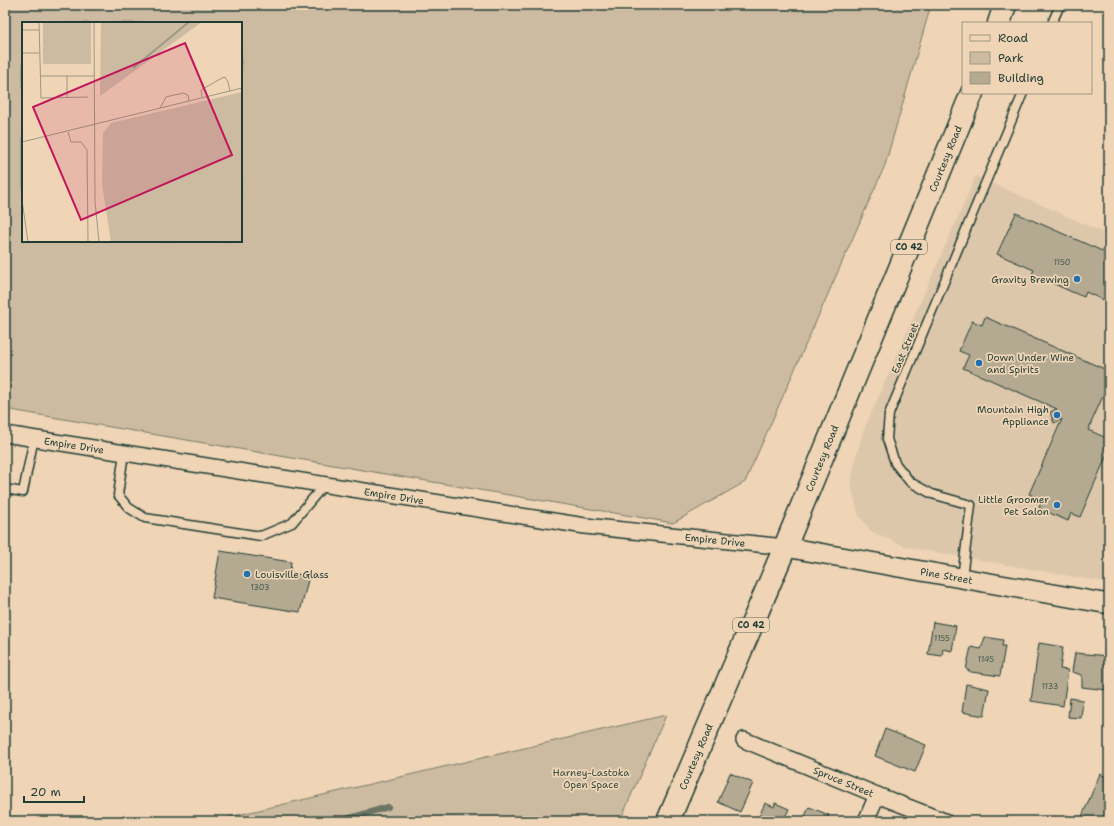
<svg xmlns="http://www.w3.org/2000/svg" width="1114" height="826" viewBox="0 0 1114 826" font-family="'Shantell Sans',sans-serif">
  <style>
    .built { fill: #ddc7ab }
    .green { fill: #cdbba1; stroke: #767c6a; fill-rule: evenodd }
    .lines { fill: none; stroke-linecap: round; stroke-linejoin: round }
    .stream { stroke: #6b7463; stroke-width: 6 }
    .building { fill: #b4aa92; stroke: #1f3d34 }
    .service-casing { stroke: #1f3d34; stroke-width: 11 }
    .minor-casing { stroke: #1f3d34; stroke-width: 18 }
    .tertiary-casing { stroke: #1f3d34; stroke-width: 22 }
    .primary-casing { stroke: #1f3d34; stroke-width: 25 }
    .service { stroke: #efd4b6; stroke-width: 8 }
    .minor { stroke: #efd4b6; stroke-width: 15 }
    .tertiary { stroke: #efd4b6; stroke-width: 19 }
    .primary { stroke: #efd4b6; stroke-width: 22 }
    .poi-dot { fill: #1f6fb2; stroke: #efd4b6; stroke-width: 1.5 }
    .labels { text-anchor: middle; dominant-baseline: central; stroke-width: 3.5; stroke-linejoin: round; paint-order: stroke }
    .number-label { font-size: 8px; fill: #44584c }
    .shield { fill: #efd4b6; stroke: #5d6a5b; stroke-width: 1 }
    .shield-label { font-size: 9px; font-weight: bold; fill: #1f3d34 }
    .street-label { font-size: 10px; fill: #1f3d34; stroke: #efd4b6 }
    .poi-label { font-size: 10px; fill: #1f3d34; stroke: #efd4b6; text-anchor: end }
    .park-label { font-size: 10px; fill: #304a3f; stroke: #efd4b6 }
    .inset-river { fill: none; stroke: #9d9983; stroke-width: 2 }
    .inset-road { fill: none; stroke: #9c9882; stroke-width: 1 }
    .view { fill: #c2185b; fill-opacity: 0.15; stroke: #c2185b; stroke-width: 2 }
    .inset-edge { fill: none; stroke: #1f3d34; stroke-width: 2 }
  </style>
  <rect width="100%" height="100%" fill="#efd4b6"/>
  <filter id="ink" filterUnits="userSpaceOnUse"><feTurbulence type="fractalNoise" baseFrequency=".025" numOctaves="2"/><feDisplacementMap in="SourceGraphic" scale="8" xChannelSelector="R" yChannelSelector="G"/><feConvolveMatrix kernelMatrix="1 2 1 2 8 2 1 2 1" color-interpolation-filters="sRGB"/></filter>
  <g filter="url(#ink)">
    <path class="built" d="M 976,176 L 1109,235 L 1109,583 L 906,547 L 872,532 L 859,516 L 851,486 L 855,460 L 863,432 Z"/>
    <path class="green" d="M 5,5 L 931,5 L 885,165 L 745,482 L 673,523 L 5,409 ZM 23,23 L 241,23 L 241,241 L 23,241 Z
      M 666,715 L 620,821 L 212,821 Z"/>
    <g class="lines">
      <path class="stream" d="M 339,821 L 388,807"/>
    </g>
    <path class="building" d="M 1016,213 L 1109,254 L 1109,303 L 1086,292 L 1084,297 L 1072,292 L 1032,274 L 1034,270 L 997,254 Z
      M 985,317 L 1109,371 L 1109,382 L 1088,430 L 1109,439 L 1109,450 L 1080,517 L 1071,513 L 1068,521 L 1052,514 L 1039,508 L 1042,500 L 1029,494 L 1062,419 L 1054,423 L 1050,412 L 1057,409 L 963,368 L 969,355 L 959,351 L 972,321 L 982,325 Z
      M 220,551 L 291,562 L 290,573 L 309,576 L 300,612 L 212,598 Z
      M 933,622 L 956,626 L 952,651 L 943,649 L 942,656 L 928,654 Z
      M 985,637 L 1003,640 L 1002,646 L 1005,646 L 1000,676 L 971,672 L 966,669 L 971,647 L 981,649 Z
      M 1039,643 L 1063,647 L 1060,669 L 1068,670 L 1063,706 L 1031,701 Z
      M 1075,653 L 1109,656 L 1109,673 L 1107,690 L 1082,687 L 1082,675 L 1072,672 Z
      M 966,684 L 989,689 L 984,716 L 962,712 Z
      M 1070,698 L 1083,700 L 1081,718 L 1068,717 Z
      M 885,729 L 926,745 L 915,772 L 875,756 Z
      M 730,773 L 753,783 L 740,812 L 718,802 Z
      M 1100,774 L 1109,778 L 1109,821 L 1080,821 Z
      M 765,803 L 774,807 L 775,803 L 789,809 L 783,821 L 757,821 Z
      M 809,807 L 829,815 L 826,821 L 803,821 Z"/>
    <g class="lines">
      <g class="service-casing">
        <path id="service" d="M 1052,23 L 1060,5
          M 124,453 L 118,495 L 129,508 L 145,518 L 261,536 L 292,523 L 324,485
          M 5,489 L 23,492 L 34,438
          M 962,578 L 971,505 L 932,494 L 910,482 L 895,463 L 887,439 L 889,414 L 1023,93"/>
      </g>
      <g class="minor-casing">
        <g id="minor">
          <path id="s1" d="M 5,434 L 585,526 L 785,547"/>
          <path id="s2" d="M 744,740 L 877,795 L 944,821"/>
          <path d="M 866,821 L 877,795"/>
        </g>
      </g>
      <g class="tertiary-casing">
        <g id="tertiary">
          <path id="s3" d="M 785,547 L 1109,604"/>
        </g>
      </g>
      <g class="primary-casing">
        <g id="primary">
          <path d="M 999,23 L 1005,5"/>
          <path id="s4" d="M 668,821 L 785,547 L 972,93"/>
        </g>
      </g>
      <use href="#service" class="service"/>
      <use href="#minor" class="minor"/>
      <use href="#tertiary" class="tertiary"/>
      <use href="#primary" class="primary"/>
    </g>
  </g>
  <g class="poi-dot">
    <circle cx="1077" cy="279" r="4"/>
    <circle cx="979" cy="363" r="4"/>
    <circle cx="1057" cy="415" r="4"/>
    <circle cx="1057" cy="505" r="4"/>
    <circle cx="247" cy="574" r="4"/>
  </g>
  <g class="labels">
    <g class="number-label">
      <text x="1062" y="262">1150</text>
      <text x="260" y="587">1303</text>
      <text x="942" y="638">1155</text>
      <text x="986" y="659">1145</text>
      <text x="1050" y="686">1133</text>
    </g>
    <g class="shield">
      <rect x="891" y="240" width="36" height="14" rx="3"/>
      <rect x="733" y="618" width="36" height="14" rx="3"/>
    </g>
    <g class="shield-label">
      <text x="909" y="247">CO 42</text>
      <text x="751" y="625">CO 42</text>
    </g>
    <g class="street-label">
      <text stroke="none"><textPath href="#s4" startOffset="718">Courtesy Road</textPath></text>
      <text transform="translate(905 348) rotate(-67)">East Street</text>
      <text stroke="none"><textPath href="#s1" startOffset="70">Empire Drive</textPath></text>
      <text stroke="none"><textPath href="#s4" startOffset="394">Courtesy Road</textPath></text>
      <text stroke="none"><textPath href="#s1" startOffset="394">Empire Drive</textPath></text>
      <text stroke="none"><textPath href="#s1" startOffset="718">Empire Drive</textPath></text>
      <text stroke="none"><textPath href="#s3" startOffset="164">Pine Street</textPath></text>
      <text stroke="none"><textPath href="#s4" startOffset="70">Courtesy Road</textPath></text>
      <text stroke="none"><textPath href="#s2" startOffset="108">Spruce Street</textPath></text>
    </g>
    <g class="poi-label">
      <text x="1069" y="279">Gravity Brewing</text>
      <text x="987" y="357" text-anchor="start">Down Under Wine<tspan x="987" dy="12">and Spirits</tspan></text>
      <text x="1049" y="409">Mountain High<tspan x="1049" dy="12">Appliance</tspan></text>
      <text x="1049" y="499">Little Groomer<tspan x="1049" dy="12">Pet Salon</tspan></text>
      <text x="255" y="574" text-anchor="start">Louisville Glass</text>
    </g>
    <g class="park-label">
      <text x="591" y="772">Harney-Lastoka<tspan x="591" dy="12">Open Space</tspan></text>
    </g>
  </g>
  <g transform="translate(22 22)">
    <rect width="220" height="220" fill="#efd4b6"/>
    <path d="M 21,0 L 69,0 L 69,42 L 21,42 ZM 79,0 L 180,0 L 78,74 ZM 220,70 L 220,220 L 89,220 L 80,162 L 81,111 L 89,101 Z" fill="#cdbba1"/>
    <path class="inset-river" d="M 111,46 L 167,0"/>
    <path class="inset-road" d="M 17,0 L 19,76 L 66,75M 72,0 L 73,179 L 77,220M 0,8 L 17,8M 0,31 L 17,31M 18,54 L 72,54M 180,75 L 179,68 L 200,56 L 203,55 L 206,60 L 208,69M 45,76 L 45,54M 138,86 L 144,75 L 161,71 L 166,73 L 167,79M 46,110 L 49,120 L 59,120 L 65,128 L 66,220M 0,120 L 220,66M 0,178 L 6,220"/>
    <path class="view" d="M 163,21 L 210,133 L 59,198 L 11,85 Z"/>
    <rect width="220" height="220" class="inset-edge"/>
  </g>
  <rect width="1114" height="826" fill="none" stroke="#efd4b6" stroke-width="20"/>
  <rect x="10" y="10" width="1094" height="806" fill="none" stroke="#1f3d34" stroke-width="1.5" filter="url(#ink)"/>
  <rect x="962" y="22" width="130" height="72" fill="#efd4b6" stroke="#9c9882"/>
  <rect x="970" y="35" width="20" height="6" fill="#efd4b6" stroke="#9c9882"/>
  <text x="998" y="42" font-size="12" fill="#1f3d34">Road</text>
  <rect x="970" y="52" width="20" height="12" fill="#cdbba1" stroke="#9c9882"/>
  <text x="998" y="62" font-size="12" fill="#1f3d34">Park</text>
  <rect x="970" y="72" width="20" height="12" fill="#b4aa92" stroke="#9c9882"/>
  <text x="998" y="82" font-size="12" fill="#1f3d34">Building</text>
  <path d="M24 796v6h60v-6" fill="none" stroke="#1f3d34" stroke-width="2"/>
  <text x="30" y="796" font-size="12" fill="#1f3d34" stroke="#efd4b6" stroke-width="3" paint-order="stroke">20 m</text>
</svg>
